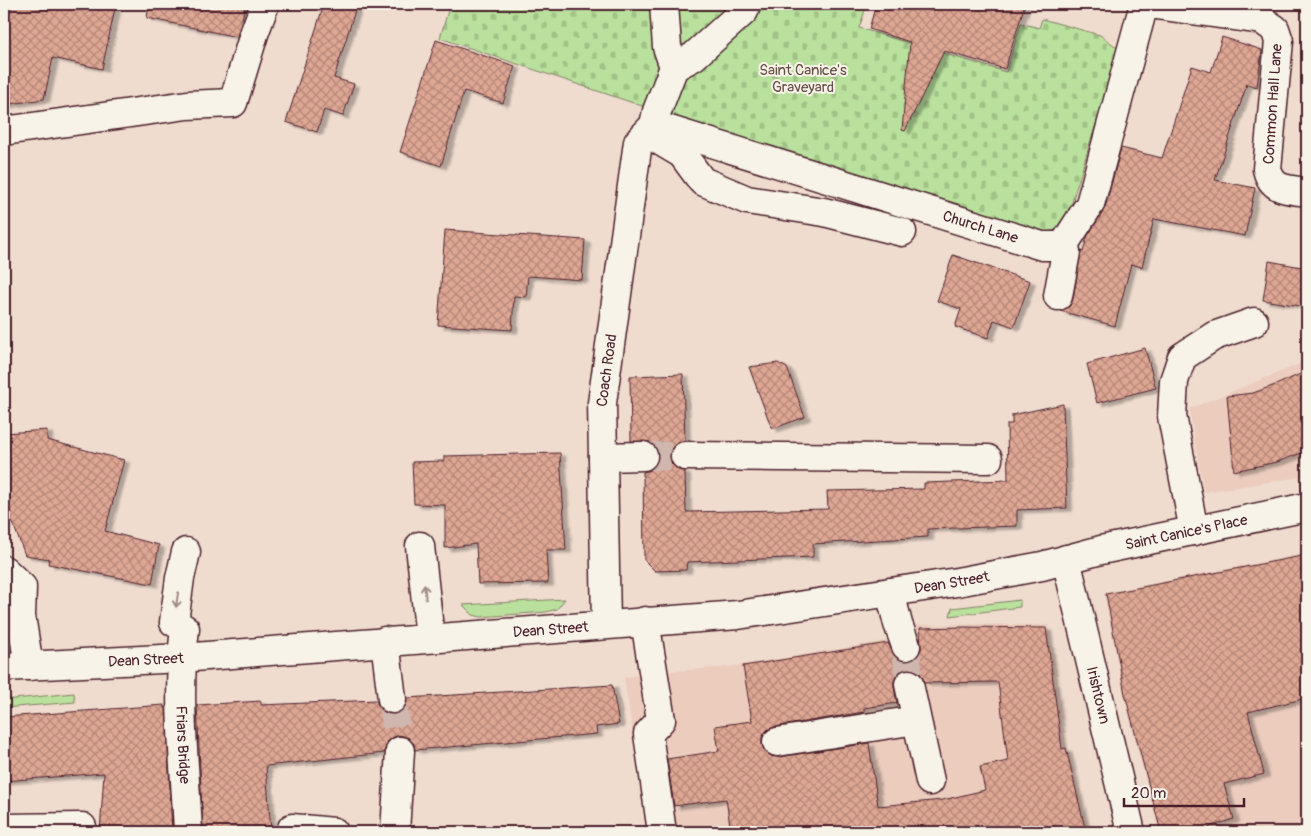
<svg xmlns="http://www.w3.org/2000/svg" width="1311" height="836" viewBox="0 0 1311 836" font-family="Pangolin,sans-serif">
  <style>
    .built { fill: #ebccbd }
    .green { fill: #b9e19d; stroke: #828064 }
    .cemetery { fill: url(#cemetery-stones); stroke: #828064 }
    .building { fill: url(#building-cross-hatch); stroke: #4a1f2b; fill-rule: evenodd; filter: url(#shadow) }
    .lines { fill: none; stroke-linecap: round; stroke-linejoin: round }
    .minor-tunnel { stroke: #cfb6ae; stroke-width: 28; stroke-dasharray: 28 14; stroke-linecap: butt }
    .minor-casing { stroke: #4a1f2b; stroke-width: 31 }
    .major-casing { stroke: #4a1f2b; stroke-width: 31 }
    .minor { stroke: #f7f3e8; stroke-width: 28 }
    .major { stroke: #f7f3e8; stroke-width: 28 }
    .oneway { stroke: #a0898a }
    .labels { text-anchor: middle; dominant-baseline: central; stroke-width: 4; stroke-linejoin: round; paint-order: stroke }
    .park-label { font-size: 15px; fill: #665048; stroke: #f7f3e8 }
    .street-label { font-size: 15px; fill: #4a1f2b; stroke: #f7f3e8 }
  </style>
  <defs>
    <pattern id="cemetery-stones" width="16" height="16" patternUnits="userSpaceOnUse" patternTransform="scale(1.25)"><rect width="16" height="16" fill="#b9e19d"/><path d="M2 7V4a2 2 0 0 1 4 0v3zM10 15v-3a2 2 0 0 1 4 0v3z" fill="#a1c187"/></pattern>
    <pattern id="building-cross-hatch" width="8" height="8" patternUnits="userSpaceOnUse" patternTransform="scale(1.25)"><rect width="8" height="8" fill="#dea794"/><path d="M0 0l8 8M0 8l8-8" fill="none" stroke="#b68779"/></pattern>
    <filter id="shadow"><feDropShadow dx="5.5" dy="3" stdDeviation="1" flood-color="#0004"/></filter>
  </defs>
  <rect width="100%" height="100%" fill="#f0dccf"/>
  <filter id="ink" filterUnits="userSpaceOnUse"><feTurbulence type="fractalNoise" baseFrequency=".02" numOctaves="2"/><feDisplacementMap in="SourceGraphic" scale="10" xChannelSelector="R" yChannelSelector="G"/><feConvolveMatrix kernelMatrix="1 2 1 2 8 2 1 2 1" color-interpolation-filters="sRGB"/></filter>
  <g filter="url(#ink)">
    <path class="built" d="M 1307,361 L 1307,476 L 1204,492 L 1189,409 Z
      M 1307,553 L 1307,832 L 1159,832 L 1125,700 L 1104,593 Z
      M 983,624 L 1048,625 L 1057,676 L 1062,725 L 1090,832 L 649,832 L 624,678 L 645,673 L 729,667 L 891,640 L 917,625 Z"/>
    <path class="green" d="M 565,599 L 557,609 L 546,612 L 481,617 L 473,615 L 463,605 Z
      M 1020,600 L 1020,607 L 950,616 L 952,608 Z
      M 74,693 L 75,702 L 4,708 L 4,700 Z"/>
    <path class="cemetery" d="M 450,4 L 867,4 L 859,28 L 1006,72 L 1021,23 L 1039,28 L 1042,19 L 1100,35 L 1119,49 L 1064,228 L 1047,232 L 657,111 L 440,38 Z"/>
    <path class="building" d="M 4,4 L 116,4 L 102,69 L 53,58 L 44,99 L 4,105 Z
      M 149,4 L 246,4 L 237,37 L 147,18 Z
      M 324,4 L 357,4 L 334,78 L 354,84 L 343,116 L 324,110 L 317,132 L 286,122 Z
      M 876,4 L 1025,4 L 1005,69 L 944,51 L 905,131 L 902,130 L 910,42 L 869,29 Z
      M 1222,37 L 1262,50 L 1257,87 L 1247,84 L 1215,180 L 1255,188 L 1245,236 L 1154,219 L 1142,267 L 1131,264 L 1115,326 L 1060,311 L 1070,306 L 1073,299 L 1081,251 L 1083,252 L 1087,237 L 1105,208 L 1121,148 L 1162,158 L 1192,66 L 1211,72 Z
      M 436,40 L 515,66 L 503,103 L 464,91 L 441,166 L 400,152 Z
      M 445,230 L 585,240 L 582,280 L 528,276 L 526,297 L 514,296 L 512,330 L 438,325 Z
      M 953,255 L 1030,281 L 1014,327 L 994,320 L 988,338 L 955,327 L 961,309 L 937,301 Z
      M 1269,261 L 1307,268 L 1307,307 L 1263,300 Z
      M 1145,348 L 1156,388 L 1097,403 L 1087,364 Z
      M 778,363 L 787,368 L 805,417 L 772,429 L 749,367 Z
      M 1307,371 L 1307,451 L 1277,462 L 1234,471 L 1227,396 L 1253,393 L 1278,384 Z
      M 683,374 L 685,440 L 677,443 L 672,448 L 669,456 L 672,464 L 677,469 L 685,472 L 686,512 L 828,509 L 827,491 L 924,489 L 924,483 L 1008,480 L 1007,424 L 1012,424 L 1012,415 L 1063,404 L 1067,508 L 1017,510 L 1017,526 L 928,529 L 928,537 L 813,544 L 813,557 L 687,562 L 686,570 L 655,571 L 644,560 L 643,472 L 651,470 L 656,464 L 659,455 L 656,447 L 650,442 L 631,441 L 630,376 Z
      M 47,430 L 47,440 L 124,460 L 105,531 L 159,545 L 152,584 L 48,564 L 49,559 L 25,555 L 10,516 L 4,515 L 4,433 Z
      M 560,453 L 566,550 L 546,550 L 548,583 L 478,584 L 476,544 L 445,548 L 445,505 L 414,504 L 412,462 L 444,461 L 444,456 Z
      M 1307,555 L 1307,698 L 1248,712 L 1264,774 L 1224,784 L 1234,819 L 1209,827 L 1211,832 L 1161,832 L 1125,694 L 1106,594 Z
      M 964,627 L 1046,628 L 1062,749 L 1066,748 L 1086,832 L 731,832 L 726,799 L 674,806 L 667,759 L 719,751 L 715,726 L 752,721 L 743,666 L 888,643 L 896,658 L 904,661 L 911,661 L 918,656 L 921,649 L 920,628 ZM 906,669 L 914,669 L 920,673 L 925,683 L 998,682 L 1008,761 L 980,767 L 985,790 L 943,800 L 878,806 L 869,743 L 779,757 L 771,756 L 765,751 L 762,745 L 762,737 L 767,730 L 774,727 L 864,712 L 864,708 L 897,703 L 894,687 L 894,680 L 899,672 Z
      M 612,685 L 619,724 L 596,727 L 597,734 L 415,750 L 414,744 L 409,738 L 400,735 L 394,737 L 387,742 L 384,753 L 266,766 L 271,832 L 203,832 L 197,705 L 261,701 L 261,705 L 376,700 L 380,709 L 385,713 L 393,715 L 402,711 L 406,706 L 407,698 Z
      M 164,705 L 164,708 L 166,707 L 172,832 L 100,832 L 104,773 L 4,781 L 4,717 Z"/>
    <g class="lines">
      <path class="minor-tunnel" d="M 643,456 L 685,456
        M 906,646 L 909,684
        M 392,699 L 400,751"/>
      <g class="minor-casing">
        <g id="minor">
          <path d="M 664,4 L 667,47 L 674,67 L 693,57 L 744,11 L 747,4"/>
          <path d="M 1149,4 L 1262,20 L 1275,29 L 1279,41 L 1267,169 C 1272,191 1288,189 1307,192"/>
          <path id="s1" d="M 654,125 L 1042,246 L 1063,246 L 1090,204 L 1144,4"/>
          <path d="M 654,125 L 657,111 L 674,67"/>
          <path d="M 4,131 L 187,105 L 233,103 L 254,34 L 265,4"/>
          <path d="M 650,135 L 682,154 L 702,181 L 747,200 L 824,212 L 902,232"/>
          <path d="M 1058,296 L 1066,252 L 1063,246"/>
          <path d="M 685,456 L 988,459"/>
          <path d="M 603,457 L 643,456"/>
          <path d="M 1194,531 L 1172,416 L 1174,381 L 1182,357 L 1214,336 L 1254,322"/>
          <path d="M 420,546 L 430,638"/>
          <path id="s2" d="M 186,552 L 180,578 L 174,622 L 185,629 C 176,696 185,765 188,832"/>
          <path d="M 4,570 L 22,587 L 21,616 L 29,666"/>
          <path d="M 890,592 L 898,624 L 906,646"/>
          <path d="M 645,621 L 661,720 L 648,734 L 662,832"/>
          <path id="s3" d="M 606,624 L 602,403 L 638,142 L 654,125"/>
          <path d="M 385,641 L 392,699"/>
          <path d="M 909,684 L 930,781"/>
          <path d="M 777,742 L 916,720"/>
          <path d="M 4,828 L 82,827"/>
          <path d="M 292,828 L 334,832"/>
          <path d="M 395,832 L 400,751"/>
        </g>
      </g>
      <g class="major-casing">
        <g id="major">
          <path id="s4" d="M 1066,559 L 1131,832"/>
          <path id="s5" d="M 4,667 L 181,658 L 738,615 L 957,582 L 1042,566 L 1101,550 L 1307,507"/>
        </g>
      </g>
      <use href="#minor" class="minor"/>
      <use href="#major" class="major"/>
    </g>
    <defs><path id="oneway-shaft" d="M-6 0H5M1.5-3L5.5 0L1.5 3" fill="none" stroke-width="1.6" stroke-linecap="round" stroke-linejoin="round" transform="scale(1.25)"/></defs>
    <g class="oneway">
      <use href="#oneway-shaft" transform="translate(425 592) rotate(-96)"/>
      <use href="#oneway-shaft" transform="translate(177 600) rotate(98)"/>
    </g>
  </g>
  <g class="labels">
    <g class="park-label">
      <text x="803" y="70">Saint Canice's<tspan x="803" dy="17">Graveyard</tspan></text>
    </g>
    <g class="street-label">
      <text transform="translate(1273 104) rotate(-86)">Common Hall Lane</text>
      <text stroke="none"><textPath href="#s1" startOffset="342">Church Lane</textPath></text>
      <text stroke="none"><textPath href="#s3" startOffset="254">Coach Road</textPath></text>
      <text stroke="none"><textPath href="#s5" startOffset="1192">Saint Canice's Place</textPath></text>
      <text stroke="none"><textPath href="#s5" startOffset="952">Dean Street</textPath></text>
      <text stroke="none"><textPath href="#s5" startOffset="548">Dean Street</textPath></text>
      <text stroke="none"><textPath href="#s5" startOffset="142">Dean Street</textPath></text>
      <text stroke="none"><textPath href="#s4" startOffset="140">Irishtown</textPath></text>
      <text stroke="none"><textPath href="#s2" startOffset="200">Friars Bridge</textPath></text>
    </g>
  </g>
  <rect width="1311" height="836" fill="none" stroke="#f7f3e8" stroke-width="20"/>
  <rect x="10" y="10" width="1291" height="816" fill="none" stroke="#4a1f2b" stroke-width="2" filter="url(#ink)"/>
  <path d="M1124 798v8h120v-8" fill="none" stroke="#4a1f2b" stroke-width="2.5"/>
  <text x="1131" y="798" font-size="15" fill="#4a1f2b" stroke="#f7f3e8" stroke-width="4" paint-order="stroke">20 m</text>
</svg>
